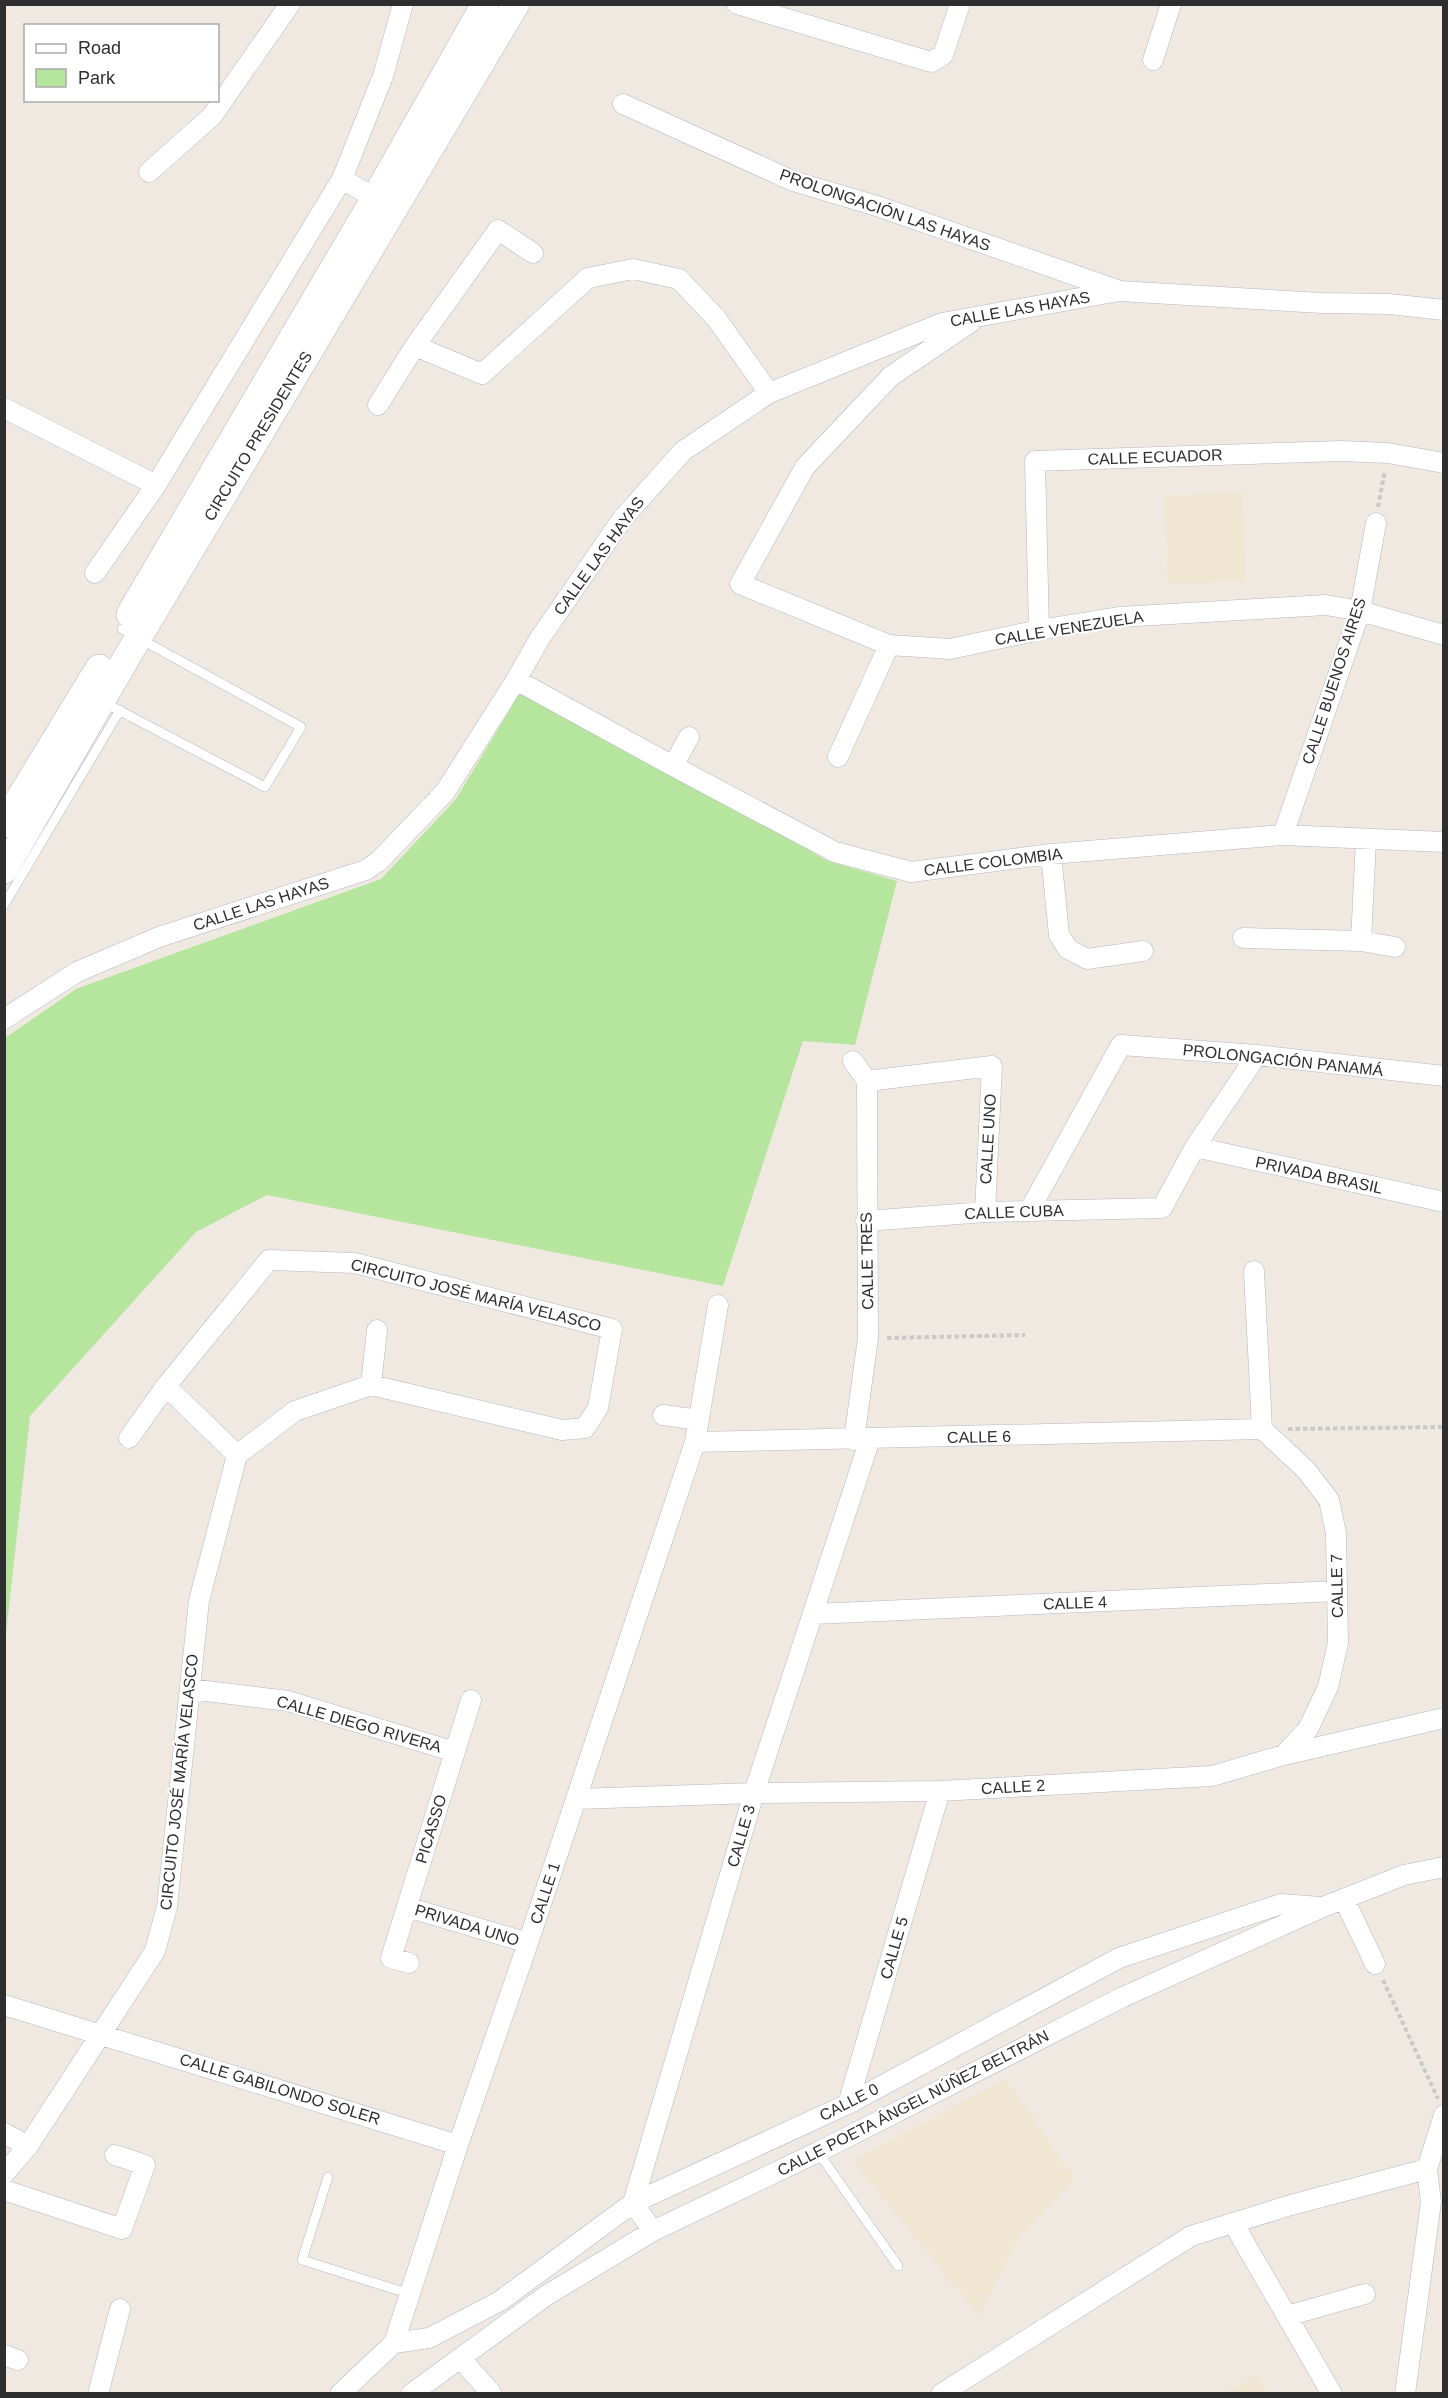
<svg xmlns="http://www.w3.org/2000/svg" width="1448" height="2398" viewBox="0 0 1448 2398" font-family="Arial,sans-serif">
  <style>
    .education { fill: #f0e6d1 }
    .green { fill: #b6e59e }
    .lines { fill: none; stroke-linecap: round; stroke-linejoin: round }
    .lane-casing { stroke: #b4b7c1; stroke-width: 10 }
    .street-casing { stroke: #b4b7c1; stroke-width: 21 }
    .secondary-casing { stroke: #b4b7c1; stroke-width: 28 }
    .path { stroke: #c9c9c9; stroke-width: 4; stroke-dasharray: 4.5 3; stroke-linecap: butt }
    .lane { stroke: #fff; stroke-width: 9 }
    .street { stroke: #fff; stroke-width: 20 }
    .secondary { stroke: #fff; stroke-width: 27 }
    .labels { text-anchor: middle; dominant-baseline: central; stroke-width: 4.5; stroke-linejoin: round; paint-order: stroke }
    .street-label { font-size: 16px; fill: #2e2e2e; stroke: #fff }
  </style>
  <rect width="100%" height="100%" fill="#efe9e1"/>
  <path class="education" d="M 1243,493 L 1245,581 L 1168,583 L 1165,495 Z
    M 1006,2079 L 1075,2179 L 1021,2236 L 978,2316 L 853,2161 Z
    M 1257,2374 L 1268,2393 L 1226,2393 Z"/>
  <path class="green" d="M 521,691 L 828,861 L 897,881 L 855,1045 L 803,1041 L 723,1286 L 267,1195 L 196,1232 L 30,1416 L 5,1643 L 5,1038 L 76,989 L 381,879 L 456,799 Z"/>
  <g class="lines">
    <g class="lane-casing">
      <path id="lane" d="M 103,702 L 265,787 L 301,727 L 122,629
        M 4,905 L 120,710
        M 818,2152 L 898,2266
        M 328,2177 L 302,2260 L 410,2294"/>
    </g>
    <g class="street-casing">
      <path id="street" d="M 737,4 L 931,62 L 943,55 L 960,4
        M 1153,60 L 1171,4
        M 623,104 L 793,181 L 877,206 L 1117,290
        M 149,172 L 212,116 L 290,4
        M 375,198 L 342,179 L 383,76 L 403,4
        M 971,322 L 891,376 L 805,467 L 740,584 L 889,645 L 950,649 L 1039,630 L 1119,617 L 1326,605 L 1360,611 L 1444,635
        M 415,346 L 482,374 L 588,278 L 633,269 L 679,279 L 716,318 L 769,393
        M 378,405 L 415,346 L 498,230 L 533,253
        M 4,408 L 156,485
        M 95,573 L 156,485 L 342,179
        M 1039,630 L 1035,461 L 1341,451 L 1388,453 L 1444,463
        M 516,680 L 673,766 L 835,852 L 911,872 L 1051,854 L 1283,835 L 1444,842
        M 838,757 L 889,645
        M 673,766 L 689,737
        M 1283,835 L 1360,611 L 1376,523
        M 1051,854 L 1059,935 L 1068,949 L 1087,959 L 1143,951
        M 1243,938 L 1361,941 L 1395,947
        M 1361,941 L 1366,840
        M 4,1019 L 77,972 L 159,937 L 366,870 L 379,861 L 445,792 L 516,680 L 540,638 L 623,518 L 683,451 L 769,393 L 942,323 L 1119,291 L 1322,303 L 1389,304 L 1444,310
        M 853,1061 L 867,1081
        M 867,1081 L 992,1066 L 985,1212
        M 1195,1147 L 1444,1202
        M 1029,1211 L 1121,1045 L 1257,1055 L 1444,1076
        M 866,1221 L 985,1212 L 1162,1208 L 1195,1147 L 1257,1055
        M 1254,1271 L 1262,1429
        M 371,1385 L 377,1330
        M 166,1386 L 237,1455
        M 663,1415 L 699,1420
        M 1262,1429 L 1306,1470 L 1329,1500 L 1336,1533 L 1338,1643 L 1328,1687 L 1308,1729 L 1284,1755
        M 854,1440 L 868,1338 L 867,1081
        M 695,1442 L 1262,1429
        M 813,1614 L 1337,1591
        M 190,1689 L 288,1701 L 455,1752
        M 576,1799 L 754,1793 L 940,1791 L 1212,1776 L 1284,1755 L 1444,1718
        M 1344,1899 L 1375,1964
        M 407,1907 L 528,1943
        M 409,1963 L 391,1958 L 471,1700
        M 4,2005 L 458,2145
        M 848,2104 L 940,1791
        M 4,2133 L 28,2146
        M 4,2174 L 28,2146 L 155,1951 L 167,1907 L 199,1601 L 237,1455 L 295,1411 L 371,1385 L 562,1430 L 585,1428 L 598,1408 L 612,1329 L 355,1263 L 269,1260 L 166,1386 L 129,1438
        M 4,2190 L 122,2229 L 145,2165 L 115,2155
        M 1233,2223 L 1332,2394
        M 653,2231 L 633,2203 L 754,1793 L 870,1439
        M 1287,2316 L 1365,2294
        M 394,2343 L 429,2338 L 500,2301 L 633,2203 L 848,2104 L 1119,1958 L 1281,1904 L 1320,1907
        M 4,2355 L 18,2360
        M 461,2359 L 492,2394
        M 98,2394 L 120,2309
        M 340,2394 L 394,2343 L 458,2145 L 528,1943 L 695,1442 L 718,1305
        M 411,2394 L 547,2295 L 653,2231 L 818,2152 L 1123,1997 L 1323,1907 L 1404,1875 L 1444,1867
        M 941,2394 L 1191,2236 L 1291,2205 L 1427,2169
        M 1405,2394 L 1431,2202 L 1427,2169 L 1444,2115"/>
    </g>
    <g class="secondary-casing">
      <path id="secondary" d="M 130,614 L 375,198 L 485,4
        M 4,824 L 99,668
        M 4,870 L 138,638 L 516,4"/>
    </g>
    <path class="path" d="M 1378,507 L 1385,470
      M 887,1338 L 1025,1335
      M 1288,1429 L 1444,1427
      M 1383,1980 L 1438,2099"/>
    <use href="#lane" class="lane"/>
    <use href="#street" class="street"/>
    <use href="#secondary" class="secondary"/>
  </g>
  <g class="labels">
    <g class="street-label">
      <text transform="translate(885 210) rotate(19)">PROLONGACIÓN LAS HAYAS</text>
      <text transform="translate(1020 309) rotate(-10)">CALLE LAS HAYAS</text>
      <text transform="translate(258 436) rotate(-59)">CIRCUITO PRESIDENTES</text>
      <text transform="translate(1155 457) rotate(-2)">CALLE ECUADOR</text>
      <text transform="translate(599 556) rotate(-54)">CALLE LAS HAYAS</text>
      <text transform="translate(1069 628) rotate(-9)">CALLE VENEZUELA</text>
      <text transform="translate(1334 681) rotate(-72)">CALLE BUENOS AIRES</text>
      <text transform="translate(993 862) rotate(-7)">CALLE COLOMBIA</text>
      <text transform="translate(261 904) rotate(-18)">CALLE LAS HAYAS</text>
      <text transform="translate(1283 1060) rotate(6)">PROLONGACIÓN PANAMÁ</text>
      <text transform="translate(988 1139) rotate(-87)">CALLE UNO</text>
      <text transform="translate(1319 1175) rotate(12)">PRIVADA BRASIL</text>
      <text transform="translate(1014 1212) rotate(-2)">CALLE CUBA</text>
      <text transform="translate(867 1261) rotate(-91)">CALLE TRES</text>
      <text transform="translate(476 1295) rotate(14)">CIRCUITO JOSÉ MARÍA VELASCO</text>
      <text transform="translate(979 1437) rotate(-1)">CALLE 6</text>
      <text transform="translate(1337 1586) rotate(-91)">CALLE 7</text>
      <text transform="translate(1075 1603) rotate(-2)">CALLE 4</text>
      <text transform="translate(359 1724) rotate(16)">CALLE DIEGO RIVERA</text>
      <text transform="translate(179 1782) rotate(-84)">CIRCUITO JOSÉ MARÍA VELASCO</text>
      <text transform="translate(1013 1787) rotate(-3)">CALLE 2</text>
      <text transform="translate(431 1829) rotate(-73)">PICASSO</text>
      <text transform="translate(741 1836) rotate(-74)">CALLE 3</text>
      <text transform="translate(545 1893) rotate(-72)">CALLE 1</text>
      <text transform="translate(467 1925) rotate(17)">PRIVADA UNO</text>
      <text transform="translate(894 1948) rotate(-74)">CALLE 5</text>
      <text transform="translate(280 2089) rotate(17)">CALLE GABILONDO SOLER</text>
      <text transform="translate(849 2102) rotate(-27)">CALLE 0</text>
      <text transform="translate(913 2103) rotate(-27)">CALLE POETA ÁNGEL NÚÑEZ BELTRÁN</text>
    </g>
  </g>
  <rect width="1448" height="2398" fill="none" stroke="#2e2e2e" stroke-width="12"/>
  <rect x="24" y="24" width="195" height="78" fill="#ffffff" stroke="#ababab" stroke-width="1.5"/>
  <rect x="36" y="44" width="30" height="9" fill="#ffffff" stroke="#ababab" stroke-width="1.5"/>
  <text x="78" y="54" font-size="18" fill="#2e2e2e">Road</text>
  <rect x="36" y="69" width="30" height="18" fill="#b6e59e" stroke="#ababab" stroke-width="1.5"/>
  <text x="78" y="84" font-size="18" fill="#2e2e2e">Park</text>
</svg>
